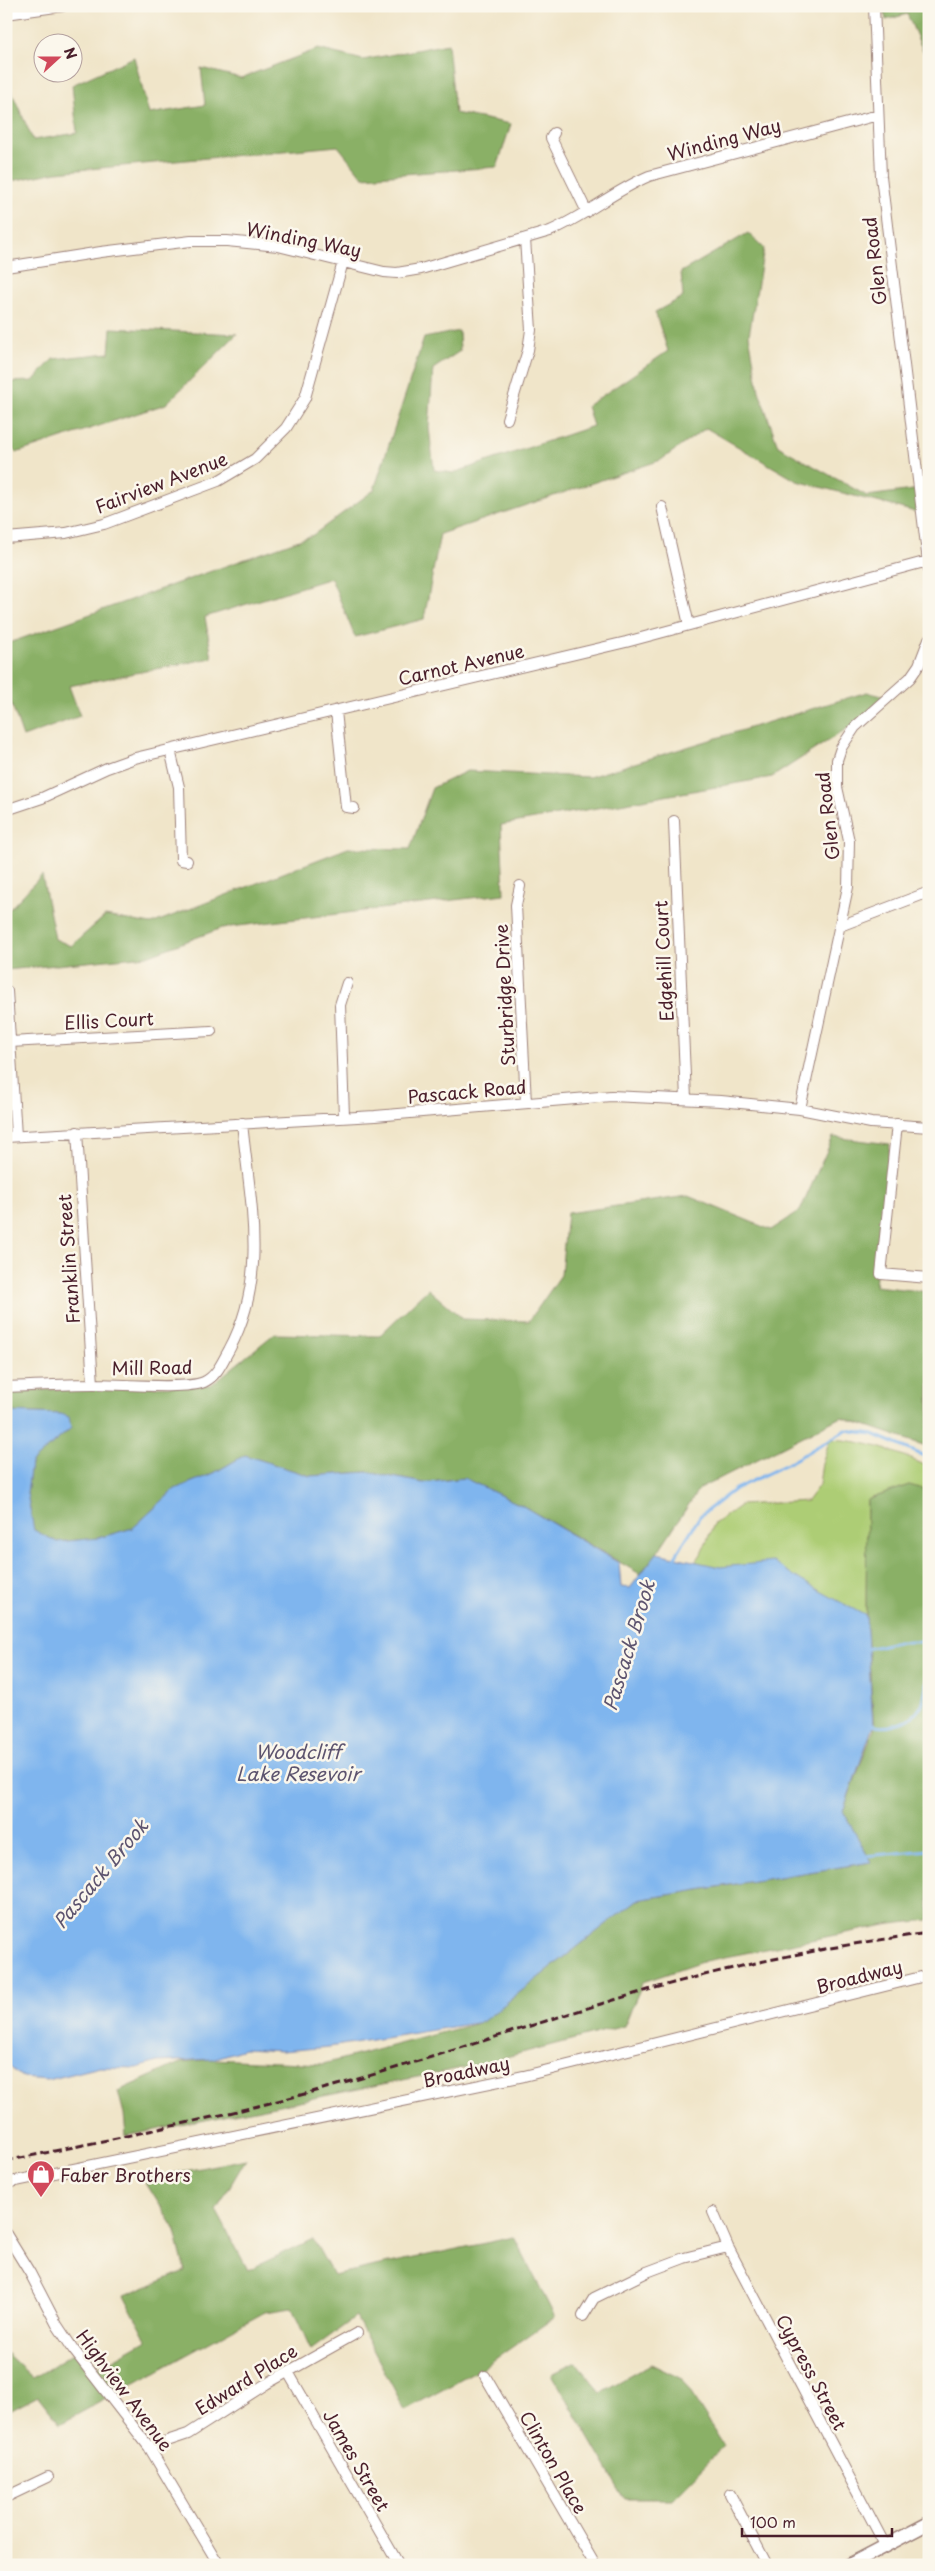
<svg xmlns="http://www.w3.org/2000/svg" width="935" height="2571" viewBox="0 0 935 2571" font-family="'Playpen Sans',sans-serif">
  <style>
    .green { fill: #adcd75; stroke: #7c7650 }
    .forest { fill: #8ab066; stroke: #6a6848 }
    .water { fill: #7fb5ee; stroke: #646a8c }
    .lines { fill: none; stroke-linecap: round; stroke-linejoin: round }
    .stream { stroke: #7fb5ee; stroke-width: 3 }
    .minor-casing { stroke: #9d827a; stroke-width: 12 }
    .major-casing { stroke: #9d827a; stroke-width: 15 }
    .minor { stroke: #fff; stroke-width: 10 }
    .major { stroke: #fff; stroke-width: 12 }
    .rail { stroke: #4a1f2b; stroke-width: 3; stroke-dasharray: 8 4; stroke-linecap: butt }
    .labels { text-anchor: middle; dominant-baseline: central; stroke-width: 5; stroke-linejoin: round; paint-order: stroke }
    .street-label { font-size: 18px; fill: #4a1f2b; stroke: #fbf7ec }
    .poi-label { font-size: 18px; fill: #4a1f2b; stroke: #fbf7ec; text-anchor: start }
    .water-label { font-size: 19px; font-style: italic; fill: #5d546f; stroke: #fbf7ec }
  </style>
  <rect width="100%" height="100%" fill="#fbf7ec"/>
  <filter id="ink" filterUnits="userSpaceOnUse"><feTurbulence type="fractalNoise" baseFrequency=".02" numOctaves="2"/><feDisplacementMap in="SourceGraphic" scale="10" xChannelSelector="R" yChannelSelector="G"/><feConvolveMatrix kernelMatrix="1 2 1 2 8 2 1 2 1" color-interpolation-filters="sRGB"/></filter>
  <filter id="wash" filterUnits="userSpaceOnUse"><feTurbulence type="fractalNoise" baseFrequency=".0096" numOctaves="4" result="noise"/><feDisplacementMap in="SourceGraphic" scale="20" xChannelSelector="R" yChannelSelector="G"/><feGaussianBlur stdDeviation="1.12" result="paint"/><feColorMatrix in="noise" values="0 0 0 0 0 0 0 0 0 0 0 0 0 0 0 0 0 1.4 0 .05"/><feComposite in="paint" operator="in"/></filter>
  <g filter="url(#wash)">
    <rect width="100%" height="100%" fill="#f0e5c9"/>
    <path class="green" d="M 830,1439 C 869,1441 894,1451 929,1467 L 929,1491 L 909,1485 L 867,1500 L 866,1616 L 873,1726 L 843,1811 L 667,1603 L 701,1554 L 714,1524 L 741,1505 L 807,1501 L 819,1485 L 822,1463 Z"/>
    <path class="forest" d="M 883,6 L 929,6 L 929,64 L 907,14 L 886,20 Z
      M 448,44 L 455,113 L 511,124 L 497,167 L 363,177 L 338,146 L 57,172 L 6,182 L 6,87 L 9,86 L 33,140 L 77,133 L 72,85 L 134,57 L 149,114 L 205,105 L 201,68 L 241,78 L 318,49 L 363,60 Z
      M 748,233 L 764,248 L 749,335 L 759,391 L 778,446 L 867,496 L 920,489 L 923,514 L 797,481 L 706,428 L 661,460 L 440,534 L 424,619 L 355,637 L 331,578 L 205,617 L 212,658 L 69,686 L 80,716 L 23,737 L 10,700 L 6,701 L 6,644 L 313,535 L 374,490 L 424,338 L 459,331 L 460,351 L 433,369 L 429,428 L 434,470 L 453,473 L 593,426 L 587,406 L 668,351 L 655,312 L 683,297 L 681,272 Z
      M 111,328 L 237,334 L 166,404 L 16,453 L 6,440 L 6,382 L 33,381 L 53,359 L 109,353 Z
      M 867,692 L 889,698 L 868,715 L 772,777 L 501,825 L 504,894 L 222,928 L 147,956 L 6,970 L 6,913 L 42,875 L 55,939 L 71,946 L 105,916 L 151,924 L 348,848 L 410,849 L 432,788 L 467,771 L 589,777 Z
      M 833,1137 L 890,1144 L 875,1286 L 929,1292 L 929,1447 L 841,1417 L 699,1489 L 657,1553 L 640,1574 L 523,1506 L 464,1478 L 423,1483 L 367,1472 L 310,1476 L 245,1455 L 214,1473 L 175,1489 L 133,1528 L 98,1538 L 57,1542 L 34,1531 L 27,1493 L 31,1463 L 71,1428 L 61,1414 L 6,1412 L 6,1391 L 211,1385 L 274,1334 L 379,1336 L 428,1289 L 463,1319 L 529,1321 L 561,1275 L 567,1213 L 688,1196 L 771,1230 L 800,1211 Z
      M 909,1485 L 929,1491 L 929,1920 L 891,1924 L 705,1961 L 643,1982 L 624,2026 L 472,2066 L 126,2136 L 124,2114 L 118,2091 L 182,2062 L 213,2059 L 323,2064 L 482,2022 L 637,1900 L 871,1862 L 843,1811 L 874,1729 L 866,1616 L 867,1500 Z
      M 246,2159 L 216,2210 L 248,2270 L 313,2239 L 333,2275 L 514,2237 L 555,2317 L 481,2369 L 405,2410 L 356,2317 L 311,2350 L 292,2308 L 265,2312 L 60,2424 L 38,2396 L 6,2413 L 6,2353 L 33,2378 L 78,2351 L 90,2372 L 147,2340 L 124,2296 L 185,2271 L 174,2227 L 144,2179 Z
      M 576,2362 L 601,2392 L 651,2364 L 682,2379 L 724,2446 L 672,2499 L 625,2499 L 552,2374 Z"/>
    <path class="water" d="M 6,1412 L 61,1414 L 69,1417 L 71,1428 L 31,1463 L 27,1493 L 34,1530 L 57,1542 L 98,1538 L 133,1528 L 175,1489 L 214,1473 L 245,1455 L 310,1476 L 367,1472 L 423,1483 L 464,1478 L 523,1506 L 619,1563 L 621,1587 L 630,1588 L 657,1553 L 720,1567 L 773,1562 L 802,1581 L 866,1616 L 873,1726 L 843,1811 L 871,1862 L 637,1900 L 482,2022 L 329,2047 L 282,2051 L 244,2049 L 213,2059 L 157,2062 L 137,2068 L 100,2067 L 48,2080 L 23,2078 L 6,2064 Z"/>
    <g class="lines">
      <path class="stream" d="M 673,1560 L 700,1516 L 735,1489 L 787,1464 L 846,1430 L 873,1434 L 929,1458
        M 866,1649 L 897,1642 L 929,1642
        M 871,1725 C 887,1730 911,1723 920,1708 C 926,1700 924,1687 929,1678
        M 865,1856 L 929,1850"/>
    </g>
  </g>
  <g filter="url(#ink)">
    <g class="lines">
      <g class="minor-casing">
        <path id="minor" d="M 874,6 L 881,176 L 929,570
          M 6,14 L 63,6
          M 554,133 L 551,138 L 587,212
          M 6,267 L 101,252 L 191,241 L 227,241 L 278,246 L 384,272 L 397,273 L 421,269 L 550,231 C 585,216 614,191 649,176 L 878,115
          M 507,419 L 528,350 L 531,330 L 525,239
          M 662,507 L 689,625
          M 6,538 L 66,533 L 104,524 L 218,481 L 255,459 L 286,428 L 305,398 L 343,262
          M 336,711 L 346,807 L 354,808
          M 170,750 L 179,787 L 181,860 L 187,861
          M 6,810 L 42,798 L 107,768 L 135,758 L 626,642 L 928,561
          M 674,821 L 686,1099
          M 520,886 L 516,905 L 526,1103
          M 840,926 L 929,892
          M 7,991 L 16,1136
          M 10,1042 L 211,1031
          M 800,1109 L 848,887 L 849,841 L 837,787 L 837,760 L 841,748 L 855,727 L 910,678 L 919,665 L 929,639
          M 344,1116 L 340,1005 L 347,983
          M 897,1124 L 881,1274 L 929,1278
          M 77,1132 L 93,1384
          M 6,1137 L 375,1116 L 611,1096 L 721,1101 L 800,1109 L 871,1123 L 929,1127
          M 6,1387 C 35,1386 65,1384 94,1384 C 116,1384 187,1390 204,1382 C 217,1376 222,1362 229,1350 C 269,1276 250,1203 242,1123
          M 6,2183 L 524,2076 L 929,1975
          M 713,2212 L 728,2247 L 885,2545
          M 6,2234 L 30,2273 L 57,2325 L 73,2349 L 149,2447 L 219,2565
          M 583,2316 L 594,2298 L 647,2272 L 684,2258 L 728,2247
          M 288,2372 L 399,2565
          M 485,2376 L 595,2565
          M 149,2447 L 188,2434 L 266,2384 L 357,2333
          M 730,2494 L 767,2565
          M 6,2497 L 48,2477"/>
      </g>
      <g class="major-casing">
        <path id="major" d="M 849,2565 L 929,2523"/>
      </g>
      <use href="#minor" class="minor"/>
      <use href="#major" class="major"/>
      <path class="rail" d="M 6,2161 C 117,2138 228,2116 337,2085 C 441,2056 544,2020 648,1990 C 740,1964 834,1945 929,1933"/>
    </g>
  </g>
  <defs>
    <g id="shop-pin" transform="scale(1.4375)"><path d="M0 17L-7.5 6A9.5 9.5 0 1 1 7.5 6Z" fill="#d1495b" stroke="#fbf7ec"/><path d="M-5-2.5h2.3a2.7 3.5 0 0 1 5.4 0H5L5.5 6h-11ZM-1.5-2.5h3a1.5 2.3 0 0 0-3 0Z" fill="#fff"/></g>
  </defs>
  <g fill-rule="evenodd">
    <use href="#shop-pin" x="41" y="2174"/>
  </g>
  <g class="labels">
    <g class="street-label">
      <text transform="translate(724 139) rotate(-15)">Winding Way</text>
      <text transform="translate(304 239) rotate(11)">Winding Way</text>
      <text transform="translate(874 261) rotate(-97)">Glen Road</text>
      <text transform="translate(161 482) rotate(-21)">Fairview Avenue</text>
      <text transform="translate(461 664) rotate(-13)">Carnot Avenue</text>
      <text transform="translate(827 816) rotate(-97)">Glen Road</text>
      <text transform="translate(663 961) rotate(-93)">Edgehill Court</text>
      <text transform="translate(504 995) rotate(-93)">Sturbridge Drive</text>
      <text transform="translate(109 1020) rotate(-3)">Ellis Court</text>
      <text transform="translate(467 1091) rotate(-5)">Pascack Road</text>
      <text transform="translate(68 1259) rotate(-94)">Franklin Street</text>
      <text transform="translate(152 1367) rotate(-1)">Mill Road</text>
      <text transform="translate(859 1976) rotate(-14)">Broadway</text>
      <text transform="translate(466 2071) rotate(-12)">Broadway</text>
      <text transform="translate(812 2372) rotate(62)">Cypress Street</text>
      <text transform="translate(246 2379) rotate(-32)">Edward Place</text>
      <text transform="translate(125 2390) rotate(53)">Highview Avenue</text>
      <text transform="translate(357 2460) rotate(60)">James Street</text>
      <text transform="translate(554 2462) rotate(60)">Clinton Place</text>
    </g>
    <g class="poi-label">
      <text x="60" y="2174">Faber Brothers</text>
    </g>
    <g class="water-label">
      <text transform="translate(628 1645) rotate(-73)">Pascack Brook</text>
      <text x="298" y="1751">Woodcliff<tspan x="298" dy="22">Lake Resevoir</tspan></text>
      <text transform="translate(100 1873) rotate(-50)">Pascack Brook</text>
    </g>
  </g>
  <rect width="935" height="2571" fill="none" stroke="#fbf7ec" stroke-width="25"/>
  <g transform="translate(58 58) rotate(69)"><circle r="24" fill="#fbf7ec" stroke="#b4a19f"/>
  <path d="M0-4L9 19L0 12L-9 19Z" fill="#d1495b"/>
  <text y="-8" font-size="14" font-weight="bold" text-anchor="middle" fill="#4a1f2b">N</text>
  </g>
  <path d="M742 2528v8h150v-8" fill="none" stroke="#4a1f2b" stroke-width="2.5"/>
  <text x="750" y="2528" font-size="15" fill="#4a1f2b" stroke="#fbf7ec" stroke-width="4" paint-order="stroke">100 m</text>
</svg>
